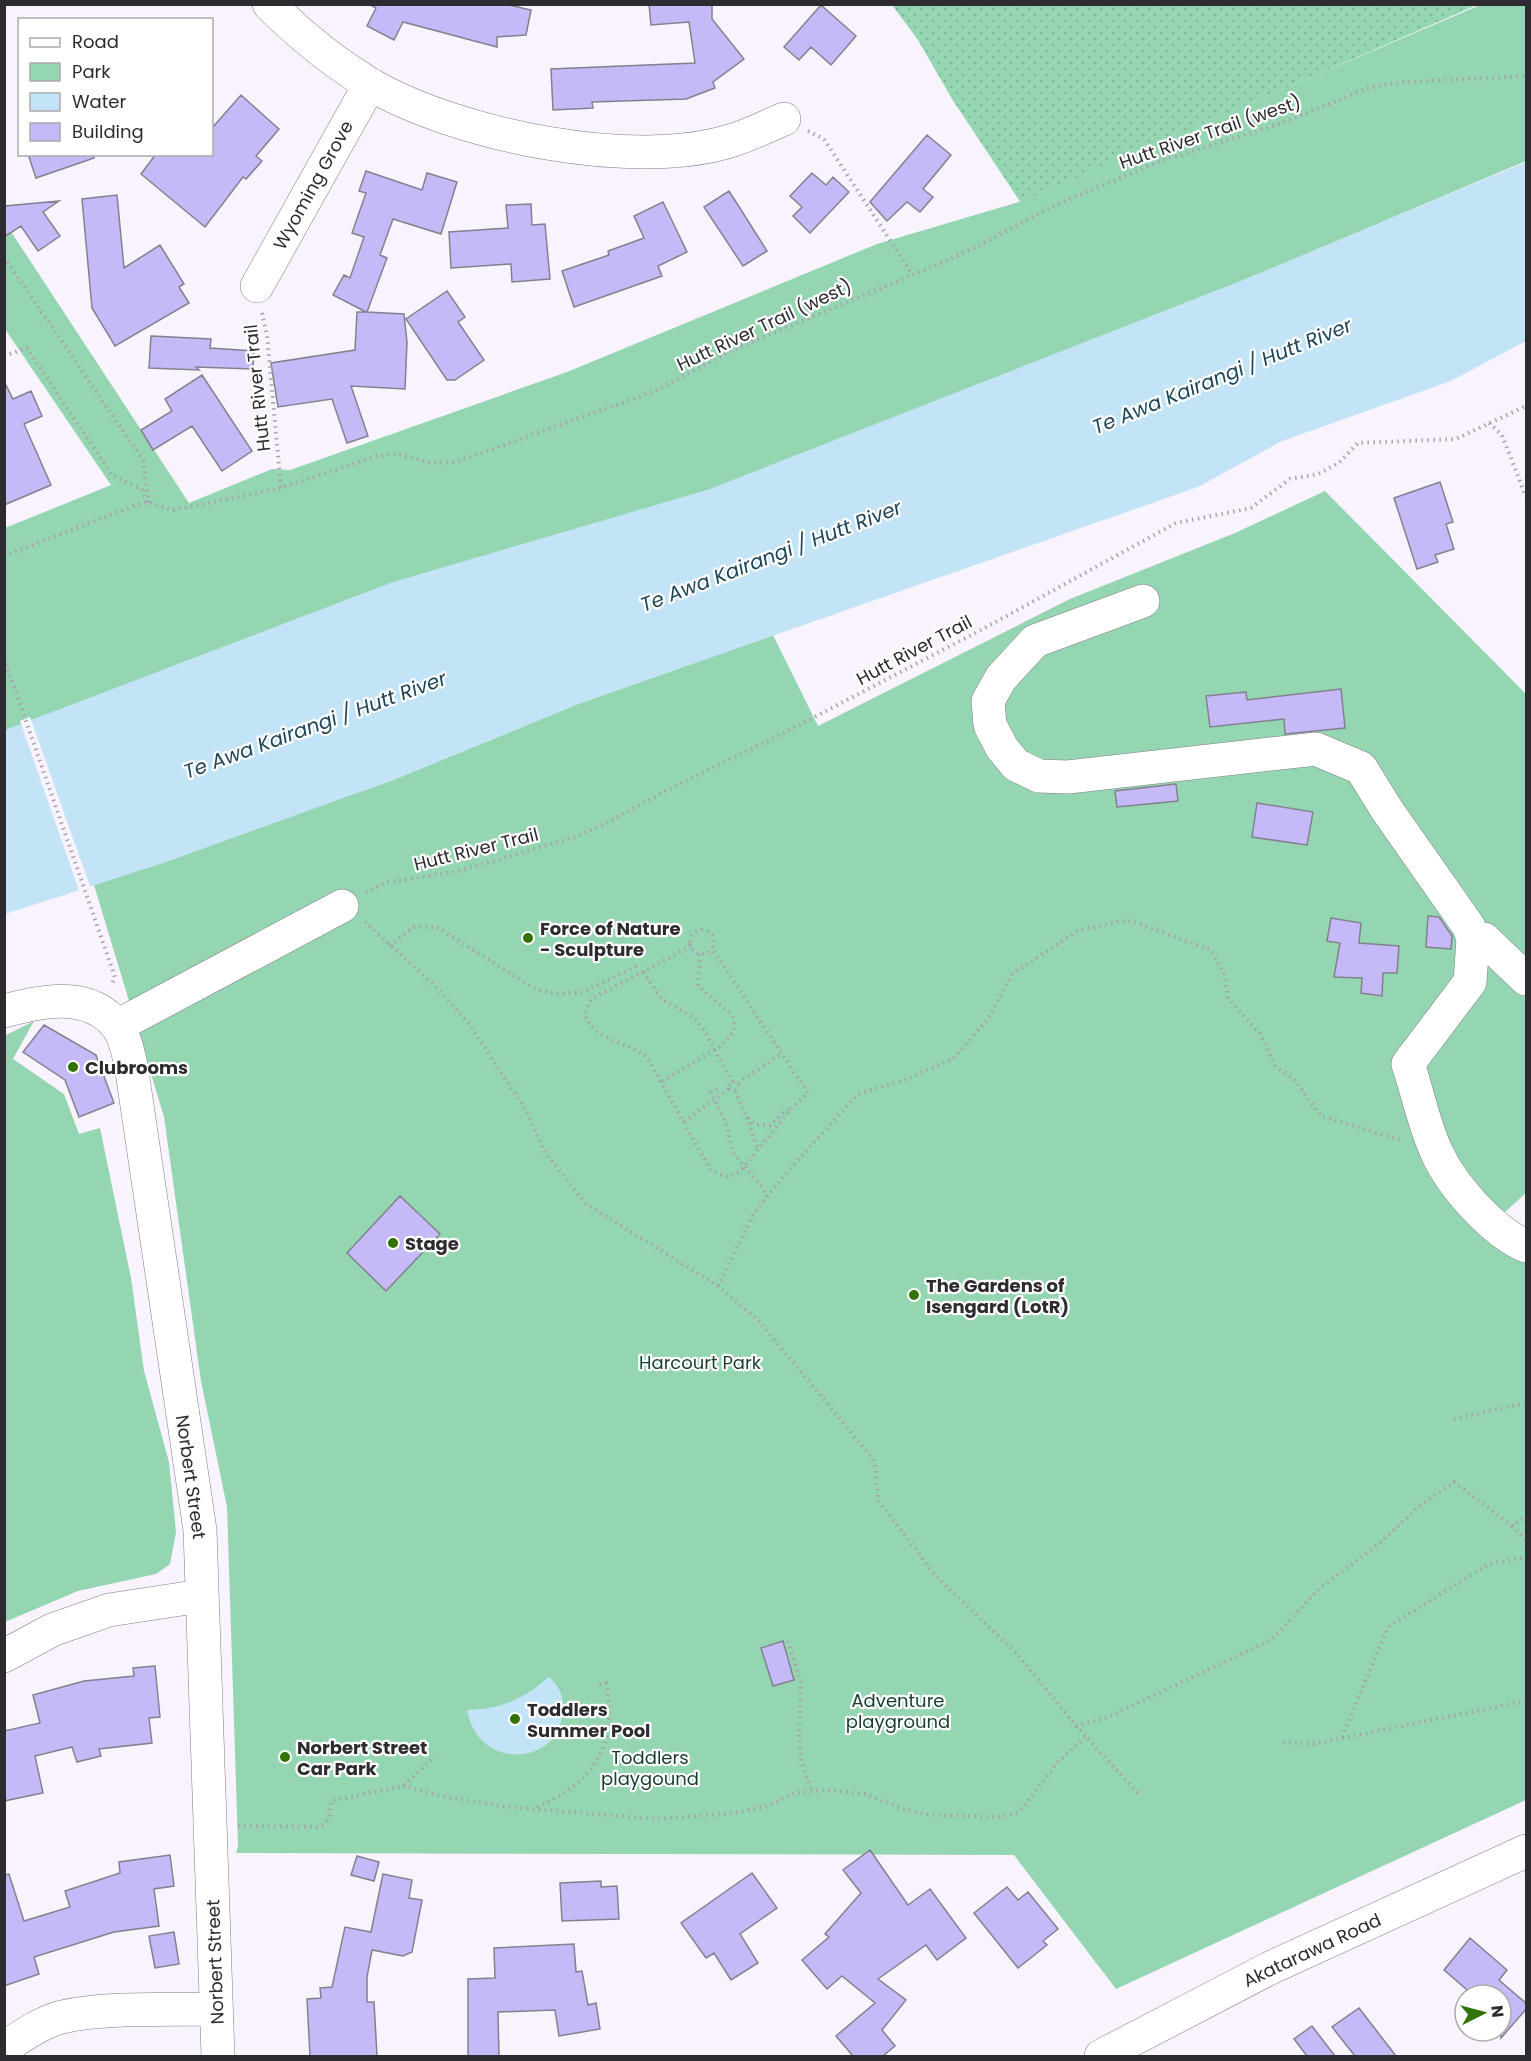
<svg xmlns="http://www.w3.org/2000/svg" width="1531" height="2061" viewBox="0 0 1531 2061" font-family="Poppins,sans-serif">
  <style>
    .grass { fill: url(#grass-dots) }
    .park { fill: #95d6b2 }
    .water { fill: #c3e4f6 }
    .pier { fill: #f9f3fe }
    .building { fill: #c5baf7; stroke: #83818e; stroke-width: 1.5 }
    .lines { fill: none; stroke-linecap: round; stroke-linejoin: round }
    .minor-casing { stroke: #827b87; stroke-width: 34 }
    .path { stroke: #a8a3ab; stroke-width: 4; stroke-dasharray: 1.5 4.5; stroke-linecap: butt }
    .minor { stroke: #fff; stroke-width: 33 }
    .poi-dot { fill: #337208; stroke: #fff; stroke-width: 2 }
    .labels { text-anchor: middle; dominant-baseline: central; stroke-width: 4.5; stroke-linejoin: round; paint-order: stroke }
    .street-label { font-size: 18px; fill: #2e2b30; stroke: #fff }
    .poi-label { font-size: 18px; font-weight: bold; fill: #2e2b30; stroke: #fff; text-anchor: start }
    .park-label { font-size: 18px; fill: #183e2c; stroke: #fff }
    .water-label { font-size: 20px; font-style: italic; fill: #1d4558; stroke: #fff }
  </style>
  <defs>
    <pattern id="grass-dots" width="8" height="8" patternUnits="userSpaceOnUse" patternTransform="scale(1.5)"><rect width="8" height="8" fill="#95d6b2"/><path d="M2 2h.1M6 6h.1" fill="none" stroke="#81b899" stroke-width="1.8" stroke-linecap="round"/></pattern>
  </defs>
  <rect width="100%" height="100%" fill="#f9f3fe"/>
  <path class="grass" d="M 892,5 L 1477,5 L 1021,203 L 952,99 L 918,40 Z"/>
  <path class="park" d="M 1480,5 L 1526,5 L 1526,161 L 919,418 L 5,763 L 5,528 L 111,485 L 5,329 L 4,221 L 189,503 L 272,469 L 290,470 L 567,372 L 877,244 L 1019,202 Z
    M 1325,491 L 1526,694 L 1526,1193 L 1483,1232 L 1526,1258 L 1526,1800 L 1116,1989 L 1014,1855 L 236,1853 L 238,1845 L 227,1507 L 201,1381 L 164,1117 L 94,885 L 393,780 L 578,704 L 773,635 L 818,726 L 1070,599 L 1235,533 Z
    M 34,1021 L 13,1059 L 64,1094 L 79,1134 L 100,1128 L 131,1278 L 144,1371 L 169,1462 L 176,1532 L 170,1564 L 156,1574 L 78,1591 L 5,1622 L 4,1036 Z"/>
  <path class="water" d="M 1526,162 L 1526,341 L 1451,381 L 1282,441 L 1198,487 L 578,704 L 393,780 L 166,862 L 5,914 L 5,730 L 393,582 L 707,490 L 1243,280 Z
    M 549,1677 C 558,1685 563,1694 563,1706 C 564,1767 478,1773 467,1710 C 501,1709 524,1699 549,1677 Z"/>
  <path class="pier" d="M 30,717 L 91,889 L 80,893 L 20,721 Z"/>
  <path class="building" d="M 369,4 L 505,4 L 531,10 L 526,35 L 497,37 L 497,47 L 403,22 L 394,40 L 367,26 L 376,8 Z
    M 649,4 L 712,4 L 712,19 L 744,59 L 713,82 L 715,88 L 686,99 L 592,102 L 593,108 L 553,110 L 551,69 L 695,63 L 689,22 L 651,25 Z
    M 821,5 L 856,36 L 831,65 L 811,47 L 799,60 L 784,47 Z
    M 241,95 L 279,129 L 256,156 L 262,161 L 246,179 L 243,177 L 205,227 L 141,174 L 156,154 L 212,154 L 212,128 Z
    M 927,135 L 951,155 L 923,189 L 933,197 L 920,212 L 907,202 L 887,221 L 870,202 Z
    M 28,154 L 93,154 L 94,158 L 36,178 Z
    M 366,171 L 422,190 L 427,173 L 457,182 L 441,234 L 393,219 L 380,255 L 387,258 L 367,312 L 404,314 L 407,342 L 405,389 L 351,386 L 368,436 L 347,443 L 332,399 L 278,407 L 271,363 L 355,350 L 357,312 L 366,312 L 333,295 L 344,275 L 350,278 L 364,237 L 352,233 L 366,193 L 359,191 Z
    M 812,173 L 826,185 L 833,177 L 849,192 L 810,233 L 793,216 L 802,207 L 790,196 Z
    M 729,191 L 767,251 L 743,266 L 704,207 Z
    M 117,195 L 124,268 L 160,245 L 184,284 L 179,287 L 189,303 L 115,346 L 92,308 L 82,199 Z
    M 59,201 L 43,212 L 60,236 L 38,251 L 21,226 L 4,237 L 5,206 Z
    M 663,202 L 687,252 L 658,266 L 662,276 L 574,307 L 562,271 L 609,255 L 608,251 L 644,238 L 634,216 Z
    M 531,204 L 532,225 L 545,224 L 550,279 L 512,282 L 511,264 L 451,268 L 449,232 L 508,228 L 506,205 Z
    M 447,291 L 465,317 L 458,322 L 484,360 L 455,380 L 447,380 L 406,319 Z
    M 151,336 L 211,339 L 210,348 L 254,351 L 253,369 L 196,367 L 199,370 L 149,368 Z
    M 202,375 L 252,451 L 222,471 L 192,426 L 153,450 L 141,430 L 172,411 L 165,399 Z
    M 4,381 L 13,399 L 31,391 L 42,416 L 24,424 L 51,485 L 4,505 Z
    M 1440,482 L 1453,522 L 1446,524 L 1454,549 L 1435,555 L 1438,562 L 1417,569 L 1394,498 Z
    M 1341,689 L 1345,728 L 1285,734 L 1284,719 L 1210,727 L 1206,696 L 1246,692 L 1247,700 Z
    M 1176,784 L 1178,801 L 1117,807 L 1115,791 Z
    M 1257,803 L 1313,812 L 1307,845 L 1252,837 Z
    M 1428,916 L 1439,917 L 1452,936 L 1451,949 L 1426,947 Z
    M 1331,918 L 1361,923 L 1359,943 L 1399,946 L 1397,973 L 1383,973 L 1382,996 L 1361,993 L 1362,978 L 1334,977 L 1340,943 L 1327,941 Z
    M 44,1025 L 96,1055 L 114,1103 L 79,1117 L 65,1080 L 23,1052 Z
    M 400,1196 L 440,1234 L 386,1291 L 347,1253 Z
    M 783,1641 L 794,1680 L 773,1686 L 761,1648 Z
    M 155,1666 L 160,1717 L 149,1718 L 152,1743 L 99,1749 L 101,1756 L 77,1762 L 72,1747 L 35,1756 L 43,1793 L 4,1801 L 4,1731 L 40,1723 L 33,1695 L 84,1681 L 134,1676 L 133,1668 Z
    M 870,1850 L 908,1905 L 930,1889 L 966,1938 L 937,1960 L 926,1945 L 878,1979 L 906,2000 L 882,2030 L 895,2046 L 883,2056 L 853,2056 L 836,2036 L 875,2003 L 842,1976 L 827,1989 L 802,1960 L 829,1937 L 825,1934 L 861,1893 L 843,1870 Z
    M 170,1855 L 174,1886 L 154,1889 L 159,1926 L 114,1932 L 34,1957 L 39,1974 L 4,1986 L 4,1875 L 9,1874 L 24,1921 L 70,1907 L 65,1891 L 120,1873 L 119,1862 Z
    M 357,1856 L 379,1862 L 374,1881 L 351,1875 Z
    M 752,1873 L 777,1908 L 740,1934 L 758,1963 L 731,1980 L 714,1953 L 706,1958 L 681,1923 Z
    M 383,1874 L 412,1880 L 409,1898 L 422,1900 L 412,1952 L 403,1956 L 372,1950 L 367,1977 L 367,2002 L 374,2002 L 377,2056 L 310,2056 L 307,1999 L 321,1998 L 320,1988 L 332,1987 L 345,1927 L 371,1932 Z
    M 601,1881 L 601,1887 L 617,1886 L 619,1919 L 562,1921 L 560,1883 Z
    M 1007,1887 L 1018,1900 L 1028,1892 L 1058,1929 L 1043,1941 L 1047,1945 L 1018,1968 L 974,1913 Z
    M 174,1932 L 179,1964 L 155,1968 L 149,1936 Z
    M 1470,1938 L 1507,1970 L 1499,1980 L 1527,2004 L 1527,2008 L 1501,2038 L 1501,1995 L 1473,1995 L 1444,1970 Z
    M 574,1944 L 576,1972 L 582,1971 L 588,2005 L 596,2003 L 600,2029 L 559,2036 L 555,2010 L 498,2012 L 499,2056 L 468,2056 L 468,1979 L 495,1978 L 494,1948 Z
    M 1359,2008 L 1396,2056 L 1355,2056 L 1332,2027 Z
    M 1312,2026 L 1335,2056 L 1307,2056 L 1294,2039 Z"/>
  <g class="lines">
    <g class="minor-casing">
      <path id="minor" d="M 269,4 C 299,34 332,61 368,83 C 455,135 636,172 733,140 C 750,135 767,126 784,119
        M 257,286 L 370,84
        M 1143,601 L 1035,641 L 1001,678 L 988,701 L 990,725 L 1002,748 L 1016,765 L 1039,776 L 1068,777 L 1316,749 L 1361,768 L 1387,810 L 1469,927 L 1473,939 L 1470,982 L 1408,1064 C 1418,1093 1424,1126 1437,1153 C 1452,1186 1493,1232 1526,1246
        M 1473,939 L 1484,939 L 1526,979
        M 4,1011 C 41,1001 89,990 117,1026 C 125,1036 128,1052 131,1065 L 200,1530 L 218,2056
        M 117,1026 L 342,906
        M 4,1656 L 52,1630 L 109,1610 L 201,1596
        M 4,2048 C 22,2036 42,2022 62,2017 C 104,2007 171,2010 216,2009
        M 1101,2056 L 1270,1968 L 1526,1851"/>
    </g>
    <path class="path" d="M 808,131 L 824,139 L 912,274
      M 4,257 L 143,460 L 149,503
      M 262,313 L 267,335 L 281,488
      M 4,356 L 27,348 L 112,475 L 142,490 L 147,503
      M 1489,423 L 1502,435 L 1526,497
      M 4,556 L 141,503 L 151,503 L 173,510 L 194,506 L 281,488 L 377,456 L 397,454 L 431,463 L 456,462 L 655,391 L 735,349 L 934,266 L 976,247 L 1053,206 L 1161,161 L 1282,123 L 1371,87 L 1404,82 L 1526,76
      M 4,658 L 115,977 L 111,986
      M 366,893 L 384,883 L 459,871 L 575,837 L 607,823 L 667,790 L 778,736 L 981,630 L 1176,523 L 1251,508 L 1290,479 L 1318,474 L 1339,463 L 1358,443 L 1456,439 L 1526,406
      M 365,922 L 435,986 L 469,1024 L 527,1112 L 544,1151 L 586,1204 L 718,1286 L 758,1320 L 873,1459 L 876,1470 L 878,1500 L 935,1575 L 1018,1655 L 1076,1726 L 1141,1796
      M690 942a12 12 0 1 1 24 0a12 12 0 1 1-24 0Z
      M 390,946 L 414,927 L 437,927 L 537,990 L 558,994 L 583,992 L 637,966
      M 691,946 L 591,999 L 585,1014 C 593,1042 627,1040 647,1057 L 711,1171 L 728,1177 L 740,1172 L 791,1109 L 808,1093 L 712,949
      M 643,972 L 663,1000 L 693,1017 L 703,1028 L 732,1082
      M 662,1081 L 721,1046 L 734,1031 L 734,1019 L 730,1013 L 698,986 L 700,954
      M729.5 1086a4.5 4.5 0 1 1 9 0a4.5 4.5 0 1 1-9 0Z
      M 738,1083 L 782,1053
      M 717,1089 L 711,1092 L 725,1121 L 734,1154 L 761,1186 L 767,1197
      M 735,1091 L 747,1117 L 755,1125 L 770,1125 L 786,1110 L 790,1109
      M 747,1117 L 758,1151
      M 684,1122 L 730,1088
      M 718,1286 L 754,1213 L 790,1169 L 858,1094 L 904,1080 L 953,1059 L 988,1019 L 1012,974 L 1079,930 L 1128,920 L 1211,950 L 1224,973 L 1228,998 L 1260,1034 L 1276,1067 L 1293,1078 L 1321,1116 L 1401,1140
      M 1454,1419 L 1526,1403
      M 1512,1526 L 1526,1540
      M 788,1641 L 801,1682 L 799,1734 L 801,1760 L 812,1792
      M 1076,1726 L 1106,1718 L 1271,1640 L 1320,1588 L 1380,1543 L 1417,1508 L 1454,1482 L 1512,1526 L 1526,1517
      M 1342,1737 L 1388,1627 L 1489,1564 L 1526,1557
      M 1283,1742 L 1313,1744 L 1526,1701
      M 403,1786 L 445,1797 L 510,1807 L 656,1819 L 726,1814 L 765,1807 L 795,1793 L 828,1790 L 865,1794 L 903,1809 L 931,1815 L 1001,1817 L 1019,1812 L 1058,1762 L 1086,1736
      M 537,1807 C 595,1782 618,1745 606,1683 L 595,1685
      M 238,1826 L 318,1827 C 330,1823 330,1813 331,1801 L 403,1786 L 435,1756"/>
    <use href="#minor" class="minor"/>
  </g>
  <g class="poi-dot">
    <circle cx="528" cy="938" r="6"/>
    <circle cx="73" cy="1067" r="6"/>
    <circle cx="393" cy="1243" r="6"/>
    <circle cx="914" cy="1295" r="6"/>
    <circle cx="515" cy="1719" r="6"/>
    <circle cx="285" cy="1757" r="6"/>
  </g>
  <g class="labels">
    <g class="street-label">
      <text transform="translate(1210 132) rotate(-19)">Hutt River Trail (west)</text>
      <text transform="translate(313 185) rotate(-61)">Wyoming Grove</text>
      <text transform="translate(764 325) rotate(-25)">Hutt River Trail (west)</text>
      <text transform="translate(257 388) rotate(-96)">Hutt River Trail</text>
      <text transform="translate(914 650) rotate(-28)">Hutt River Trail</text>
      <text transform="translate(476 849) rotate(-14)">Hutt River Trail</text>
      <text transform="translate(191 1477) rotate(82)">Norbert Street</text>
      <text transform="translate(1312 1950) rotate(-25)">Akatarawa Road</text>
      <text transform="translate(215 1962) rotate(-92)">Norbert Street</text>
    </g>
    <g class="poi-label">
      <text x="540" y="928">Force of Nature<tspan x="540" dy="21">- Sculpture</tspan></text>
      <text x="85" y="1067">Clubrooms</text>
      <text x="405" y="1243">Stage</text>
      <text x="926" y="1285">The Gardens of<tspan x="926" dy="21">Isengard (LotR)</tspan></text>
      <text x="527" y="1709">Toddlers<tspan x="527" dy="21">Summer Pool</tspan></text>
      <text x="297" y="1747">Norbert Street<tspan x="297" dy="21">Car Park</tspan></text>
    </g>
    <g class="park-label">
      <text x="700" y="1362">Harcourt Park</text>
      <text x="898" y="1700">Adventure<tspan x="898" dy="21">playground</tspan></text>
      <text x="650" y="1757">Toddlers<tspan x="650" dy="21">playgound</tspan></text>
    </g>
    <g class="water-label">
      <text transform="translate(1222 376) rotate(-22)">Te Awa Kairangi / Hutt River</text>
      <text transform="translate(771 556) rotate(-21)">Te Awa Kairangi / Hutt River</text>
      <text transform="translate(315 725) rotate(-20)">Te Awa Kairangi / Hutt River</text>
    </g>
  </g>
  <rect width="1531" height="2061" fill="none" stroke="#2e2b30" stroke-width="12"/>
  <rect x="18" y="18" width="195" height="138" fill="#ffffff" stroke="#abaaac" stroke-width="1.5"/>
  <rect x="30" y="38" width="30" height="9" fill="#ffffff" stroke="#abaaac" stroke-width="1.5"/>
  <text x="72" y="48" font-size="18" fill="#2e2b30">Road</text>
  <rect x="30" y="63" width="30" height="18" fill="#95d6b2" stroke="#abaaac" stroke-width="1.5"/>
  <text x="72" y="78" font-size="18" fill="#2e2b30">Park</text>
  <rect x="30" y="93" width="30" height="18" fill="#c3e4f6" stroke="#abaaac" stroke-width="1.5"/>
  <text x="72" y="108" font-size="18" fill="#2e2b30">Water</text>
  <rect x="30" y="123" width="30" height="18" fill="#c5baf7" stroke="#abaaac" stroke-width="1.5"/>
  <text x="72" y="138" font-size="18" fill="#2e2b30">Building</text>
  <g transform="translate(1483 2013) rotate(84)"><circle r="28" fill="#ffffff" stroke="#abaaac" stroke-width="1.5"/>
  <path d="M0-4.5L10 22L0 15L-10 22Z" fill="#337208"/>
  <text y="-9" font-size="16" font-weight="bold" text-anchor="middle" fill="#2e2b30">N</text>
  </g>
</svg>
